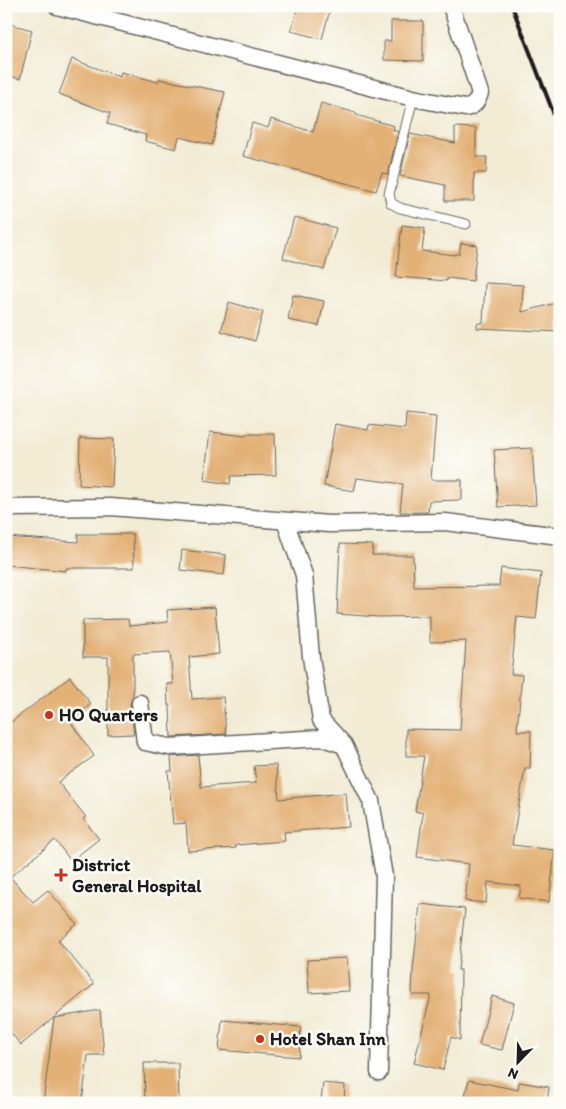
<svg xmlns="http://www.w3.org/2000/svg" width="566" height="1109" viewBox="0 0 566 1109" font-family="Itim,sans-serif">
  <style>
    .building { fill: #e3b176 }
    .lines { fill: none; stroke-linecap: round; stroke-linejoin: round }
    .lane-casing { stroke: #67655d; stroke-width: 11 }
    .street-casing { stroke: #67655d; stroke-width: 19 }
    .lane { stroke: #fff; stroke-width: 9 }
    .street { stroke: #fff; stroke-width: 16 }
    .rail { stroke: #1c1c1c; stroke-width: 4 }
    .poi-dot { fill: #c8321e; stroke: #fdfcf7; stroke-width: 2 }
    .labels { text-anchor: middle; dominant-baseline: central; stroke-width: 5; stroke-linejoin: round; paint-order: stroke }
    .poi-label { font-size: 18px; font-weight: bold; fill: #1c1c1c; stroke: #fdfcf7; text-anchor: start }
  </style>
  <rect width="100%" height="100%" fill="#fdfcf7"/>
  <filter id="ink" filterUnits="userSpaceOnUse"><feTurbulence type="fractalNoise" baseFrequency=".02" numOctaves="2"/><feDisplacementMap in="SourceGraphic" scale="10" xChannelSelector="R" yChannelSelector="G"/><feConvolveMatrix kernelMatrix="1 2 1 2 8 2 1 2 1" color-interpolation-filters="sRGB"/></filter>
  <filter id="wash" filterUnits="userSpaceOnUse"><feTurbulence type="fractalNoise" baseFrequency=".0096" numOctaves="4" result="noise"/><feDisplacementMap in="SourceGraphic" scale="20" xChannelSelector="R" yChannelSelector="G"/><feGaussianBlur stdDeviation="1.12" result="paint"/><feColorMatrix in="noise" values="0 0 0 0 0 0 0 0 0 0 0 0 0 0 0 0 0 1.4 0 .05"/><feComposite in="paint" operator="in"/></filter>
  <g filter="url(#wash)">
    <rect width="100%" height="100%" fill="#f2ecd5"/>
    <g id="blocks">
      <path class="building" d="M 298,6 L 331,6 L 322,39 L 291,31 Z
        M 391,21 L 423,21 L 423,61 L 384,60 L 384,41 L 391,41 Z
        M 6,23 L 32,30 L 20,79 L 6,75 Z
        M 72,59 L 120,77 L 121,72 L 158,82 L 159,79 L 225,92 L 212,145 L 179,137 L 176,149 L 145,141 L 146,135 L 107,124 L 110,113 L 59,94 Z
        M 321,103 L 356,113 L 356,115 L 394,126 L 393,130 L 398,132 L 388,174 L 382,173 L 376,191 L 243,156 L 252,123 L 268,128 L 271,119 L 313,132 Z
        M 455,127 L 476,128 L 476,157 L 487,157 L 486,173 L 474,173 L 474,201 L 445,201 L 445,185 L 400,176 L 410,134 L 455,143 Z
        M 294,217 L 336,228 L 324,270 L 283,258 Z
        M 402,225 L 425,228 L 422,251 L 455,255 L 455,254 L 459,254 L 461,243 L 477,245 L 473,281 L 447,278 L 447,281 L 396,277 Z
        M 485,283 L 523,285 L 522,312 L 560,302 L 560,332 L 477,328 L 477,324 L 483,322 Z
        M 293,295 L 324,301 L 319,326 L 288,320 Z
        M 229,302 L 263,312 L 255,341 L 221,331 Z
        M 406,413 L 436,416 L 431,480 L 462,480 L 462,500 L 429,501 L 428,512 L 400,512 L 403,484 L 357,478 L 354,491 L 324,486 L 335,424 L 368,430 L 369,425 L 405,429 Z
        M 210,432 L 246,436 L 246,434 L 275,434 L 276,475 L 231,476 L 230,484 L 204,480 Z
        M 80,438 L 114,439 L 112,487 L 79,485 Z
        M 532,448 L 536,505 L 498,507 L 494,450 Z
        M 78,534 L 133,534 L 134,568 L 66,568 L 66,571 L 6,565 L 6,537 L 78,542 Z
        M 340,544 L 373,545 L 372,555 L 413,555 L 414,587 L 499,586 L 501,568 L 541,573 L 536,619 L 517,617 L 511,674 L 522,675 L 517,731 L 531,731 L 530,768 L 525,768 L 512,845 L 555,850 L 549,902 L 519,898 L 521,886 L 488,882 L 486,903 L 465,901 L 469,864 L 417,857 L 423,813 L 415,811 L 424,756 L 406,756 L 406,729 L 460,730 L 466,641 L 430,642 L 430,616 L 379,617 L 337,614 Z
        M 182,550 L 226,555 L 224,575 L 180,570 Z
        M 215,607 L 219,654 L 189,657 L 192,699 L 223,697 L 226,734 L 171,737 L 170,705 L 168,705 L 167,684 L 173,684 L 170,652 L 133,654 L 133,696 L 130,704 L 134,734 L 108,735 L 108,657 L 83,657 L 83,620 L 128,619 L 129,626 L 168,622 L 167,610 Z
        M 70,677 L 91,704 L 70,721 L 94,756 L 58,782 L 86,817 L 83,819 L 99,839 L 71,861 L 55,840 L 10,877 L 33,902 L 48,890 L 77,924 L 58,940 L 94,984 L 21,1045 L 6,1027 L 6,726 Z
        M 198,755 L 201,787 L 256,783 L 254,766 L 276,765 L 279,799 L 346,793 L 349,827 L 284,832 L 285,841 L 236,845 L 236,848 L 188,851 L 186,823 L 173,824 L 168,771 L 172,771 L 171,757 Z
        M 420,904 L 465,909 L 458,970 L 461,970 L 460,1040 L 451,1037 L 443,1070 L 414,1063 L 431,995 L 412,995 L 413,970 Z
        M 347,958 L 349,991 L 309,993 L 307,960 Z
        M 492,996 L 514,1003 L 502,1050 L 479,1045 Z
        M 100,1010 L 104,1055 L 88,1055 L 82,1103 L 43,1103 L 54,1018 Z
        M 222,1020 L 301,1027 L 299,1057 L 219,1050 Z
        M 144,1063 L 178,1063 L 179,1103 L 145,1103 Z
        M 469,1080 L 518,1090 L 519,1082 L 549,1087 L 547,1103 L 463,1103 Z
        M 323,1083 L 345,1085 L 344,1103 L 321,1101 Z"/>
    </g>
  </g>
  <g filter="url(#ink)">
    <use href="#blocks" fill-opacity="0" stroke="#67655d" stroke-width="1"/>
    <g class="lines">
      <g class="lane-casing">
        <path id="lane" d="M 413,98 L 389,194 L 391,203 L 400,208 L 466,224"/>
      </g>
      <g class="street-casing">
        <path id="street" d="M 57,6 L 413,98 L 465,108 C 474,107 477,102 480,93 L 451,6
          M 6,508 L 110,507 L 329,524 L 445,522 L 560,536
          M 285,521 L 304,575 L 311,657 L 321,720 L 344,745 L 371,801 L 384,876 L 379,1072
          M 140,703 L 145,742 L 169,747 L 322,738 L 344,745"/>
      </g>
      <use href="#lane" class="lane"/>
      <use href="#street" class="street"/>
      <path class="rail" d="M 512,6 L 560,130"/>
    </g>
  </g>
  <g class="poi-dot">
    <circle cx="49" cy="715" r="5"/>
    <path d="M58.5 867.5h5v5h5v5h-5v5h-5v-5h-5v-5h5z"/>
    <circle cx="260" cy="1039" r="5"/>
  </g>
  <g class="labels">
    <g class="poi-label">
      <text x="59" y="715">HO Quarters</text>
      <text x="72" y="865">District<tspan x="72" dy="21">General Hospital</tspan></text>
      <text x="270" y="1039">Hotel Shan Inn</text>
    </g>
  </g>
  <rect width="566" height="1109" fill="none" stroke="#fdfcf7" stroke-width="25"/>
  <g transform="translate(518 1062) rotate(203)" stroke="#fdfcf7" stroke-width="4" paint-order="stroke">
  <path d="M0-4L9 19L0 12L-9 19Z" fill="#1c1c1c"/>
  <text y="-8" font-size="14" font-weight="bold" text-anchor="middle" fill="#1c1c1c">N</text>
  </g>
</svg>
